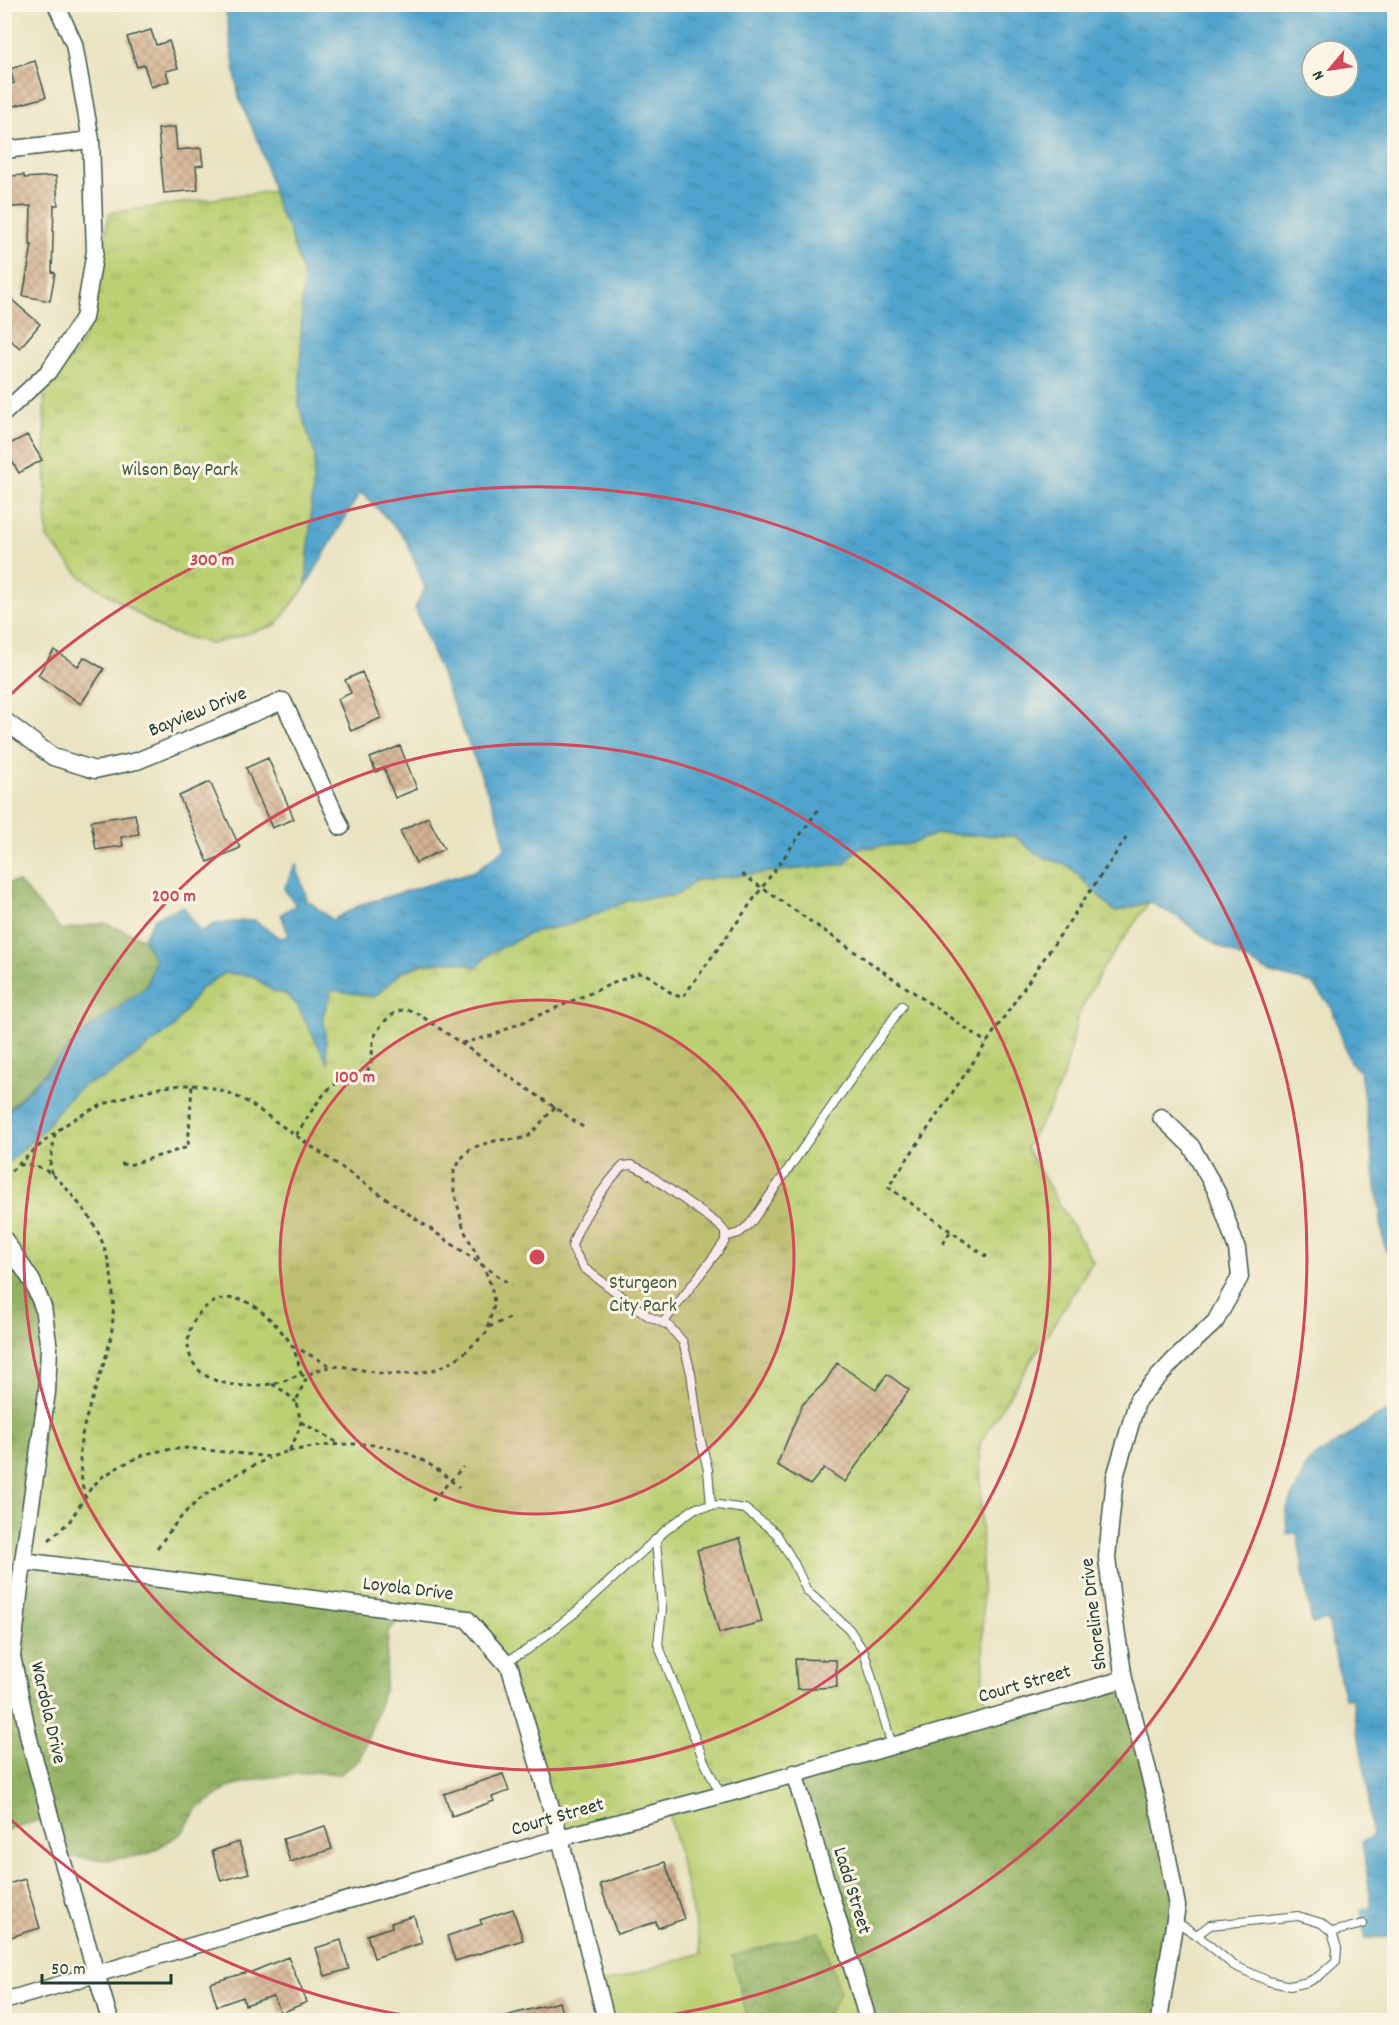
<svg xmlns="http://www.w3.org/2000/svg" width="1399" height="2025" viewBox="0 0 1399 2025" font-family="Dekko,sans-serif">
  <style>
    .grass { fill: #bbcf73; stroke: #6d8654; stroke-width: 1.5 }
    .forest { fill: url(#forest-crowns); stroke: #5a784c; stroke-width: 1.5 }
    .park { fill: url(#park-tufts); stroke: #6d8654; stroke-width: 1.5 }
    .water { fill: url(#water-ripples); stroke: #387080; stroke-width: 1.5; fill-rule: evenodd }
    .building { fill: url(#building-cross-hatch) }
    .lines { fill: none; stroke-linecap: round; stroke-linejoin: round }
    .service-casing { stroke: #3d5649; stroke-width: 10 }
    .minor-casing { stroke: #3d5649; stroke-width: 19 }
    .path { stroke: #3d5649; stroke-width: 3; stroke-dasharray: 4.5 4.5; stroke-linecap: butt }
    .service { stroke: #fff; stroke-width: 8 }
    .minor { stroke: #fff; stroke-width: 16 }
    .ring { fill: none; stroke: #d1495b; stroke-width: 3 }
    .labels { text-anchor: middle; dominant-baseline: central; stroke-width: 6; stroke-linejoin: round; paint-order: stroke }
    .park-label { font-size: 20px; fill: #3e5a41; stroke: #fcf5e5 }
    .street-label { font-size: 20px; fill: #1f3d34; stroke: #fcf5e5 }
    .centre { fill: #d1495b; stroke: #fcf5e5; stroke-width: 3 }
    .ring-label { font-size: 18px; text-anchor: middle; font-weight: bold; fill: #d1495b; stroke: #fcf5e5; stroke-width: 6; stroke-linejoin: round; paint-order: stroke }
  </style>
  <defs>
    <pattern id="forest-crowns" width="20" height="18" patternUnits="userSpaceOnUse" patternTransform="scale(1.5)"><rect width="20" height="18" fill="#94b265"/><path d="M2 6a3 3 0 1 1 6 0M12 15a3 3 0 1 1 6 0" fill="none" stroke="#789254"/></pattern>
    <pattern id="park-tufts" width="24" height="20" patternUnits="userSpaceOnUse" patternTransform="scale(1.5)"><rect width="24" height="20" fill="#bbcf73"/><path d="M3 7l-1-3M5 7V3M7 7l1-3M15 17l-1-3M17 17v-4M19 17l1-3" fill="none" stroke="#97a95f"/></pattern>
    <pattern id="water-ripples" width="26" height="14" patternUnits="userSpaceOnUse" patternTransform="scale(1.5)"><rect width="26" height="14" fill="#50a3cc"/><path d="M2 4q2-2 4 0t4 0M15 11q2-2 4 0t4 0" fill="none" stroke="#4286a6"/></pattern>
    <pattern id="building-cross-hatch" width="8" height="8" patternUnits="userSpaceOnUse" patternTransform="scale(1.5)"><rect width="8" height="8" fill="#d3b090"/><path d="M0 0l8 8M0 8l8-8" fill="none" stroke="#ab9076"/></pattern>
  </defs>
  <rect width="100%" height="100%" fill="#fcf5e5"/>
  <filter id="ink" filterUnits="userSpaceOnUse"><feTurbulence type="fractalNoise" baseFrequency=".0167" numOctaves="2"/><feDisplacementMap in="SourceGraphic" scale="12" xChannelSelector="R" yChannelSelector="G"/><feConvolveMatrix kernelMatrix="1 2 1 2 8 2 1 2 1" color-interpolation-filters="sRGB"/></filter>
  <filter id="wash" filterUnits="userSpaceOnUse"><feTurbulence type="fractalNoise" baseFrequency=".008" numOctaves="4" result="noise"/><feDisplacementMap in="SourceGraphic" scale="24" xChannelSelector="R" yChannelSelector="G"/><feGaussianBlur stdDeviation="1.35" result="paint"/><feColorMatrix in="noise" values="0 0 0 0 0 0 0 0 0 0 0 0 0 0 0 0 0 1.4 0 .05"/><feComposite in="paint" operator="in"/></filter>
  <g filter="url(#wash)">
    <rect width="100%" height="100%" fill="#e9e3c2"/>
    <path class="grass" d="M 794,1773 L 868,2020 L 824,2020 L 840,1992 L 732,1956 L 748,2020 L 606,2020 L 597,1985 L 702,1953 L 668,1809 Z"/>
    <path class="forest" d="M 19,882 L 61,930 L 104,923 L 143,938 L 155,960 L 146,987 L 83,1033 L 5,1113 L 5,883 Z
      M 4,1239 L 407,1611 L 388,1632 L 385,1687 L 366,1744 L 359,1760 L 340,1774 L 315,1772 L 264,1778 L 231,1786 L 196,1810 L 182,1833 L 148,1854 L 109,1860 L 61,1856 L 50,1817 L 5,1830 Z
      M 1124,1679 L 1177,1906 L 1159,2020 L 868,2020 L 794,1773 Z
      M 820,1931 L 840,1992 L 824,2020 L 748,2020 L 732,1956 Z"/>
    <path class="park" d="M 273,191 L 280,215 L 288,227 L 303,276 L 299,406 L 315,454 L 306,586 L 276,625 L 212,644 L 165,631 L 81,577 L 47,538 L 44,391 L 79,348 L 90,322 L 109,213 Z
      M 936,834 L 1014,836 L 1038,855 L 1070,866 L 1115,912 L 1149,902 L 1102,970 L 1078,1015 L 1065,1072 L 1052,1103 L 1026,1148 L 1093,1261 L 980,1443 L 984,1693 L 990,1717 L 560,1838 L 510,1668 L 467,1619 L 23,1561 L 47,1392 L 43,1307 L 5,1239 L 5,1164 L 46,1127 L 62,1105 L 83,1085 L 105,1078 L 173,1028 L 201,988 L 225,973 L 252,976 L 274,992 L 285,994 L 297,1005 L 328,1062 L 323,1015 L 332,990 L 374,997 L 402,972 L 424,964 L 455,961 L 477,967 L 490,953 L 533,932 L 569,925 L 630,900 L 677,895 L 697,880 L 845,864 L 858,848 L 910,844 Z"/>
    <path class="water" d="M 225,5 L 1394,5 L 1394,1259 L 1385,1249 L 1360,1071 L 1350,1063 L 1332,1008 L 1313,984 L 1271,973 L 1213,943 L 1176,916 L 1149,902 L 1115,912 L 1070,867 L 1038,855 L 1014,836 L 936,834 L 910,844 L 858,848 L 845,864 L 697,880 L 677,895 L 630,900 L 569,925 L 533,932 L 490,953 L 477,967 L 455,961 L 423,964 L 402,972 L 374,997 L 332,990 L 323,1015 L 328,1064 L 297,1005 L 286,994 L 274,992 L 252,976 L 225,973 L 201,988 L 173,1028 L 105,1078 L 83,1085 L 62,1105 L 46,1127 L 5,1166 L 5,1115 L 83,1033 L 146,987 L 155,960 L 143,938 L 155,918 L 183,906 L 200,932 L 215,924 L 254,920 L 280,938 L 289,936 L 281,914 L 296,905 L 284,889 L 296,864 L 307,900 L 333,920 L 362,904 L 475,871 L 505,848 L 501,826 L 415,608 L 425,588 L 405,538 L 366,496 L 359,494 L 306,586 L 315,455 L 299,406 L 303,276 L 288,227 L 280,215 L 260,146 L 239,98 ZM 1312,51 L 1348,51 L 1348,87 L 1312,87 Z
      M 1384,1412 L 1394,1418 L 1394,2020 L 1392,2020 L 1393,2009 L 1390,1937 L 1365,1938 L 1361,1909 L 1372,1908 L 1362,1842 L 1372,1837 L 1368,1790 L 1352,1698 L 1344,1698 L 1328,1620 L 1312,1624 L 1297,1533 L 1287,1534 L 1286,1511 L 1308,1462 Z"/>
    <g id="blocks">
      <path class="building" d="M 151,30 L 156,45 L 169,41 L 178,68 L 166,71 L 169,81 L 151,87 L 144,65 L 137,67 L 127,37 Z
        M 35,61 L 46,97 L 4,109 L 4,86 L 14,83 L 10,69 Z
        M 175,127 L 177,150 L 201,148 L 203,165 L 196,166 L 198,190 L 164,193 L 158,129 Z
        M 24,175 L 24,178 L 56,176 L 58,205 L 54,205 L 52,272 L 55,273 L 50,301 L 23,296 L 32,245 L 30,245 L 31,206 L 12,207 L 10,176 Z
        M 12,300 L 40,324 L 20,348 L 4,335 L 4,309 Z
        M 27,435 L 42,460 L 19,473 L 4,447 Z
        M 54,650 L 78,666 L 84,657 L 104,669 L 81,704 L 38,675 Z
        M 362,672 L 381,718 L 351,731 L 338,699 L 351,693 L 345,680 Z
        M 400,746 L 417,789 L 395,798 L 384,768 L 376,772 L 370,758 Z
        M 268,758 L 294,819 L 272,828 L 246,768 Z
        M 210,782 L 240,848 L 208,862 L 179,796 Z
        M 135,814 L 139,834 L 121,837 L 123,846 L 96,850 L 91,821 Z
        M 428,817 L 444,849 L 416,863 L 400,831 Z
        M 837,1363 L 876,1390 L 887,1374 L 909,1390 L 845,1482 L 824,1468 L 810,1485 L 777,1465 L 802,1405 L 825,1382 Z
        M 740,1538 L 762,1622 L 719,1633 L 697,1550 Z
        M 795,1659 L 836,1660 L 837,1687 L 797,1689 Z
        M 503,1774 L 509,1791 L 492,1797 L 494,1801 L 452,1816 L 444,1794 Z
        M 325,1826 L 332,1849 L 290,1862 L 283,1839 Z
        M 239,1842 L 249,1873 L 221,1881 L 212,1851 Z
        M 665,1862 L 684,1919 L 658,1928 L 656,1922 L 617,1934 L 600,1884 Z
        M 25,1879 L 40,1928 L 4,1939 L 4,1885 Z
        M 513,1909 L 523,1940 L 455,1961 L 447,1936 L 482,1924 L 480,1920 Z
        M 414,1916 L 422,1943 L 374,1958 L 367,1935 L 392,1927 L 391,1923 Z
        M 341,1940 L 349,1969 L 325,1976 L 316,1948 Z
        M 288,1957 L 307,2002 L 281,2013 L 273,1996 L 245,2005 L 243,1997 L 217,2006 L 210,1983 L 248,1972 L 249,1973 Z
        M 559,2002 L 564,2020 L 506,2020 L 505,2016 Z"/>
    </g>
  </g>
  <g filter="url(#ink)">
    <use href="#blocks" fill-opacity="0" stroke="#3d5649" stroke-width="1.5"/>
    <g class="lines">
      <g class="service-casing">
        <path id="service" d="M 725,1237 L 739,1233 L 750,1224 L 902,1006
          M 663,1323 L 718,1251 L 725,1241 L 725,1232 L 718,1224 L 644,1171 L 632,1165 L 623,1166 C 606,1183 577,1224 572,1247 L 584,1268 L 648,1316 L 668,1325 L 683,1342 L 691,1373 L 699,1433 L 708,1470 L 711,1506
          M 656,1541 L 662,1609 L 658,1644 L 704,1761 L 721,1795
          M 505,1662 L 527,1650 L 576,1612 L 666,1530 L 695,1508 L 718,1505 L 745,1509 L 776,1533 L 794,1563 L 807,1591 L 849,1629 L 864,1652 L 892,1745
          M 1175,1921 L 1197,1935 L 1233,1965 L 1268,1981 L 1290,1986 L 1308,1982 L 1319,1976 L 1336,1961 L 1337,1948 L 1332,1932 L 1321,1923 L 1298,1916 L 1210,1925 L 1197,1935
          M 1332,1932 L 1363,1924"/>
      </g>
      <g class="minor-casing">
        <path id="minor" d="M 4,150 L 91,140
          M 4,413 L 48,372 L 84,318 L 95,251 L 91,140 L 74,44 L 56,4
          M 4,720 L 53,757 L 95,770 L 137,761 L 283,701 L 341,827
          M 4,1239 L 32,1281 L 43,1307 L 49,1349 L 47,1392 L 23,1561 L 12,1656 L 29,1739 L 61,1856 L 110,2020
          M 23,1561 L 467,1619 L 510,1668 L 560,1838 L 606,2020
          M 794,1773 L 868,2020
          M 4,2001 L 560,1838 L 733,1792 L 1124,1679
          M 1159,2020 L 1177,1906 L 1160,1816 L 1124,1679 L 1113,1610 L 1107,1557 L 1115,1477 L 1138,1399 L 1174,1360 L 1215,1322 L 1240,1277 L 1237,1249 L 1217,1192 L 1191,1146 L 1161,1117"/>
      </g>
      <path class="path" d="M 742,874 L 987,1043
        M 462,1043 L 491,1036 L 637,973 C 656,973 666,996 683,997 L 821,806
        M 296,1135 C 307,1119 317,1100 331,1087 C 341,1078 361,1081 368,1070 C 374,1061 371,1048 374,1038 C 377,1028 391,1012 402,1010 C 409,1009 415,1012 420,1015 L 583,1127
        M 121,1164 L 129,1165 L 188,1147 L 192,1085
        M 19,1165 C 43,1162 58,1178 72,1195 C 78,1203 86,1211 91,1220 C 112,1252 117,1299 111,1336 C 104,1371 87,1405 81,1441 C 78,1459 82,1479 84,1496
        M 52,1174 L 50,1165 L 55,1134
        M 4,1177 C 24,1160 43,1141 64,1126 C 95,1103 154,1084 193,1085 C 213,1086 232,1093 249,1103 L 511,1285
        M 943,1244 L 950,1232
        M 987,1257 L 888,1187 L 1127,837
        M 489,1327 L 512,1317
        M 293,1346 L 331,1366
        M 301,1374 C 299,1366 297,1356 293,1348 C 288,1337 270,1318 260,1310 C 192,1257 135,1403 271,1384 C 281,1383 291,1378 301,1374 L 307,1378
        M 272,1384 L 285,1392 L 296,1402
        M 301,1422 L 338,1443
        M 289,1451 C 356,1439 407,1437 459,1488
        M 432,1501 L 463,1467
        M 49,1540 L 69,1522 L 91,1488 L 102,1477 L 122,1465 L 145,1454 L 165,1450 L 188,1448 L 271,1457 L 289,1451 L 297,1435 L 301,1422 L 296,1402 L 304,1382 L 311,1373 L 323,1368 L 340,1366 L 385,1374 L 412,1374 L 433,1370 L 448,1364 L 462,1355 L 486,1333 L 494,1305 L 493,1294 L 488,1277 L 464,1230 L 454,1191 L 454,1171 L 461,1159 L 471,1148 L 498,1140 L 519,1139 L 529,1136 L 555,1107
        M 157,1548 C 168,1534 177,1520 190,1508 C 213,1486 240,1472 269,1458"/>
      <use href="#service" class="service"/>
      <use href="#minor" class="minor"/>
    </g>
  </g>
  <circle cx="537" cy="1257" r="257" fill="#d1495b" fill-opacity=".12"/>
  <g class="ring">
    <circle cx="537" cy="1257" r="257"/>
    <circle cx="537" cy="1257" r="513"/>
    <path d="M436 2020A770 770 0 0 1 7 1816M7 698A770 770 0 1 1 638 2020"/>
  </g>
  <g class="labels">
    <g class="park-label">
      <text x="180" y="471">Wilson Bay Park</text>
      <text x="643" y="1284">Sturgeon<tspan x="643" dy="23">City Park</tspan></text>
    </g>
    <g class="street-label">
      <text transform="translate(198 713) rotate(-22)">Bayview Drive</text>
      <text transform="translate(408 1590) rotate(7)">Loyola Drive</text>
      <text transform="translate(1095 1614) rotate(-97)">Shoreline Drive</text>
      <text transform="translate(1025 1685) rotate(-16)">Court Street</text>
      <text transform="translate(47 1713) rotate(77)">Wardola Drive</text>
      <text transform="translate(558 1818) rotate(-16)">Court Street</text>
      <text transform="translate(851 1891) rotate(73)">Ladd Street</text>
    </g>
  </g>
  <circle cx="537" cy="1257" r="9" class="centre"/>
  <g class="ring-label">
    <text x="212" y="565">300 m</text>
    <text x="174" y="901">200 m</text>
    <text x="355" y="1082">100 m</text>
  </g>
  <rect width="1399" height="2025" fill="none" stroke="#fcf5e5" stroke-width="24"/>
  <g transform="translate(1330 69) rotate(241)"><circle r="28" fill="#fcf5e5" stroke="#a4ab9e" stroke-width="1.5"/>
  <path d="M0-4.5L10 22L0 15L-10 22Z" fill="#d1495b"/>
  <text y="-9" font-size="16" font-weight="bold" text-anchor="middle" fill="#1f3d34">N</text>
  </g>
  <path d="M42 1974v9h129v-9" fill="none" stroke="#1f3d34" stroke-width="3"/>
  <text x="51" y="1974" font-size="18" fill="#1f3d34" stroke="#fcf5e5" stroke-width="4.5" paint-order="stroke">50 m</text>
</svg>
